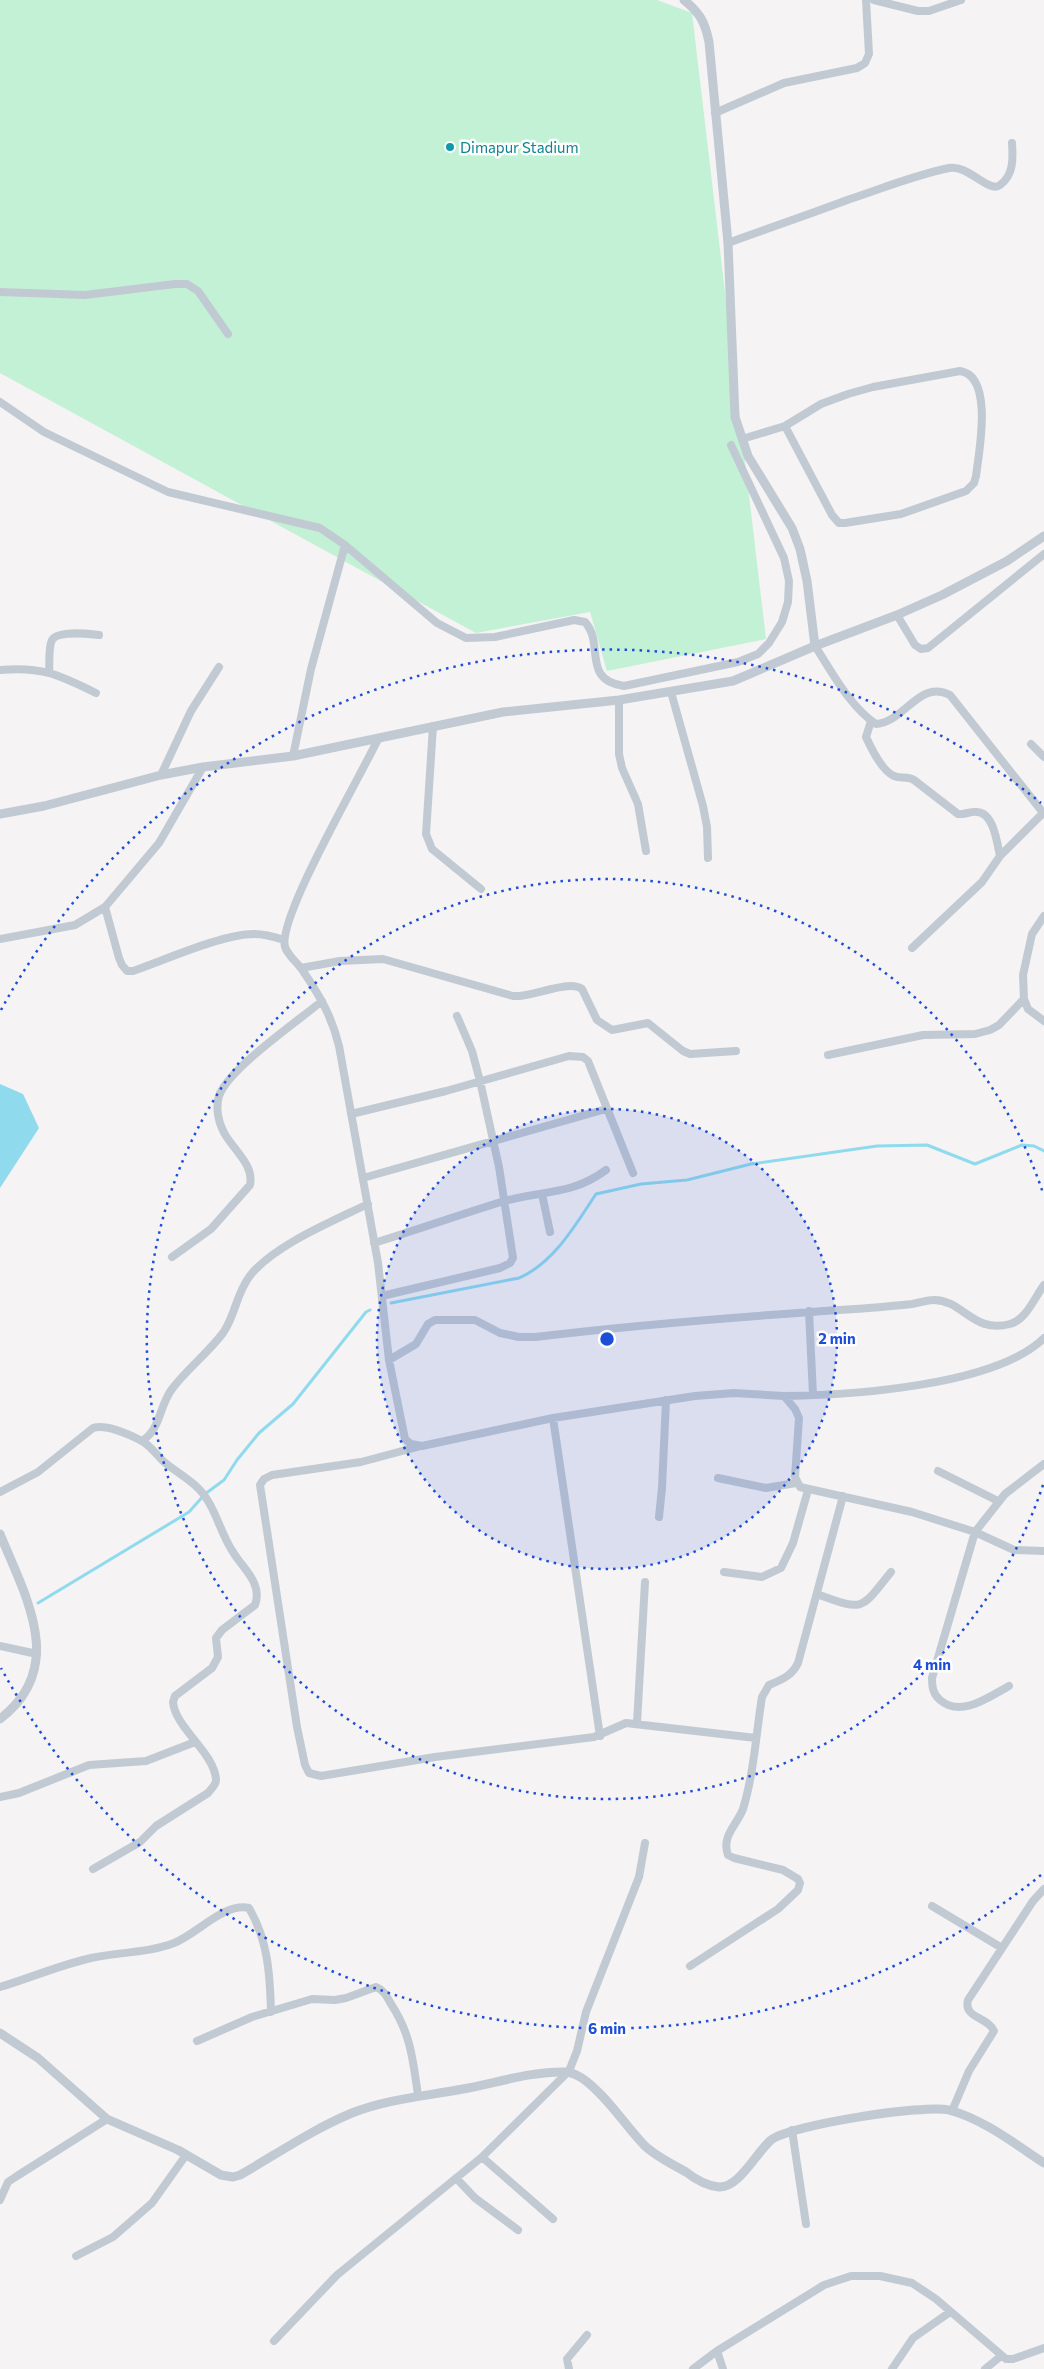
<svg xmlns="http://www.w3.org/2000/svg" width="1044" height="2369" viewBox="0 0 1044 2369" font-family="Commissioner,sans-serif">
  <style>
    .green { fill: #c3f1d5 }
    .water { fill: #90daee }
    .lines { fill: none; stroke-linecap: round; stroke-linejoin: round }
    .stream { stroke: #90daee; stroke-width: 3 }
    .minor { stroke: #c1cad2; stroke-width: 8 }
    .tertiary { stroke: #c1cad2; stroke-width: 9 }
    .ring { fill: none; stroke: #1d4ed8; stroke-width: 2.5; stroke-dasharray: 2.5 5 }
    .culture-dot { fill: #0f9aa8; stroke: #fff; stroke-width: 2 }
    .labels { text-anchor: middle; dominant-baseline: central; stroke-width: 5; stroke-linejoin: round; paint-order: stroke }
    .culture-label { font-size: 15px; fill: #0d838f; stroke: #fff; text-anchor: start }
    .centre { fill: #1d4ed8; stroke: #fff; stroke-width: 2.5 }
    .ring-label { font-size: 15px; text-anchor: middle; font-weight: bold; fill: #1d4ed8; stroke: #fff; stroke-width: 5; stroke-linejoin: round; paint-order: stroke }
  </style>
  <rect width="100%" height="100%" fill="#f5f3f3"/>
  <path class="green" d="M 0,0 L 657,0 L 692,13 L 766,639 L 607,671 L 590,612 L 476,633 L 0,373 Z"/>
  <path class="water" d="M 0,1084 L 23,1094 L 39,1128 L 0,1188 Z"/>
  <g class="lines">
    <path class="stream" d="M 391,1303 L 519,1278 C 554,1263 576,1224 596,1194 L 641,1184 L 687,1180 L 751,1164 L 877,1146 L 927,1145 L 975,1164 L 1022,1145 L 1034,1146 L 1044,1151
      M 38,1603 L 189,1512 L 205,1494 L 224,1480 L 237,1460 L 259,1433 L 293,1404 L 366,1312 L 370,1310"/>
    <path class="minor" d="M 874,0 L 918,11 L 929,11 L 961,0
      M 715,113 L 784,83 L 857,68 L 865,63 L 869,54 L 866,0
      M 728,243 C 769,228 810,214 850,199 C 883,188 915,175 949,168 C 968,164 989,194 1000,185 C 1014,175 1013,158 1012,143
      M 0,292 L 85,295 L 175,284 L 187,284 L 198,291 L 228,334
      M 0,402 L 44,432 L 168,492 L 320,528 L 345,545 L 437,623 L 466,638 L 495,637 L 574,620 L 585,622 C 605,644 581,680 624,686 L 738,662 L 758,654 L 769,643 L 782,622 L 788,602 L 789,581 L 784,558 L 731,445
      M 742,439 L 785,426 L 821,404 L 848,394 L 873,387 L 960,371 C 994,376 979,452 976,476 L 974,483 L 966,491 L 901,514 L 845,523 L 839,523 L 832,515 L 785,426
      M 897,615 L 915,645 L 921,649 L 928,648 L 1044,554
      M 815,646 C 832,672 850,707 876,724 C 905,722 919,679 950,695 L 1044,814
      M 0,670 C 42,666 59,675 96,693
      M 49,672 C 50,663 48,648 52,640 C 58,630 89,634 99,635
      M 671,692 L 703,806 L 707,827 L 708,858
      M 619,700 L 619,754 L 622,768 L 638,804 L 646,851
      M 871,721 L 866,737 C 871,748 882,771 894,776 C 901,779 907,776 914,780 L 958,814 C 965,815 970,811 977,812 C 994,813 997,843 1000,856 L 1043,813
      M 433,726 L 426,834 L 432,849 L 481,889
      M 378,739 C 362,774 277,918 285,947 C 288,956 298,963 303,971 C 320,996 332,1017 339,1046 L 378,1263 L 389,1360 L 405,1439 L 411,1444 L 422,1446 L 553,1418 L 695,1396 L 734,1393 L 784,1396 L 795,1409 L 799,1418 L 795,1477 L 800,1487 L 912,1512 L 975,1532 L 1014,1550 L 1044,1551
      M 1031,744 L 1044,757
      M 293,756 L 311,669 L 345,545
      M 161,775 L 191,711 L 219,667
      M 105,907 L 119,958 L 122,965 L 127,971 L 133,971 C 165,960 222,934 254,934 C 264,934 275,937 284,940
      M 1044,916 L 1032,934 L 1023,975 L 1024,999 L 1028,1009 L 1044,1021
      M 0,939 L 75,925 L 105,907 L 159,843 L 203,767
      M 912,948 L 982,882 L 1000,856
      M 301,968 L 340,961 L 383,959 L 513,996 C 531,998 568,979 582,989 L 597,1020 L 612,1030 L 648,1023 L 683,1051 L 690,1054 L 736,1051
      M 828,1055 L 923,1035 L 975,1034 L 990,1030 L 999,1025 L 1024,999
      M 351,1114 L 446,1091 L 569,1056 L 583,1057 L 588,1061 L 633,1173
      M 363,1178 L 606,1109
      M 542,1194 L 550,1232
      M 374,1243 C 416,1230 459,1215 501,1202 C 541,1190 571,1196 606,1170
      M 172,1257 L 211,1229 L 250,1185 C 254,1166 236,1152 226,1136 C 219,1125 215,1109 219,1096 C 228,1069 298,1021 322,1001
      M 382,1296 L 500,1268 L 510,1263 L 513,1258 L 499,1167 L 480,1081 L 472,1051 L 457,1016
      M 809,1311 L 813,1395
      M 389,1360 L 416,1344 L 428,1324 L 435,1320 L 475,1320 L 500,1333 L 519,1337 L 535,1337 C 642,1324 749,1316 855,1309 C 874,1308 893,1306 912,1304 C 919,1303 927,1300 934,1300 C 963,1300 973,1334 1010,1324 C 1026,1320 1035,1297 1044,1285
      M 784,1396 C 851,1395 995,1386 1044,1338
      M 553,1418 L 600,1736
      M 142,1441 C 161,1429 159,1406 172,1389 C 187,1369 208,1353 223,1333 C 235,1316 236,1295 249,1277 C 272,1246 333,1221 368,1204
      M 421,1446 L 361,1462 L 272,1475 L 264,1479 L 260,1485 L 297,1727 L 305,1765 L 309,1773 L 321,1776 L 435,1757 L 594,1737 L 626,1723 L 756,1738
      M 938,1471 L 998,1501
      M 718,1478 L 766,1488 L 796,1483
      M 0,1492 L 38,1472 L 93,1428 C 106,1424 128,1434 140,1440 C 149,1444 156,1454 163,1461 C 178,1474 197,1482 208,1501 C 218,1517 222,1536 233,1552 C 243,1569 263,1583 255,1605 L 222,1630 L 216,1638 L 218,1657 L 212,1668 L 175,1696 L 173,1702 C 175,1728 215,1753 216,1780 C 216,1785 211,1789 208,1793 L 156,1826 L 140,1842 L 93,1869
      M 659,1517 L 662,1488 L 666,1400
      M 724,1572 L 762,1577 L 781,1568 L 793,1543 L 808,1490
      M 817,1594 C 864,1611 860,1611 891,1572
      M 0,1646 L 37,1654
      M 1009,1686 C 989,1697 961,1718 940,1700 C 933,1694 932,1687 932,1678 L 975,1532 L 1005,1494 L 1044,1464
      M 637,1723 L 645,1582
      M 0,1797 L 19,1793 L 89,1765 L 146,1761 L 195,1742
      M 932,1906 L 1002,1948
      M 690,1966 L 778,1909 L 798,1890 L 800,1883 L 798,1879 L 783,1870 L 734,1858 L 728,1855 C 721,1836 737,1825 743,1809 C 754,1773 756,1734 762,1697 L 769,1685 C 781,1680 792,1676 798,1663 L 843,1496
      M 0,1987 C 30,1978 60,1965 91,1958 C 119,1952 148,1953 174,1943 C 197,1934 225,1902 249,1908 C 268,1940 270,1975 271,2012
      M 197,2041 L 252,2017 L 312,1999 L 335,2000 L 346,1998 L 376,1987 C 384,1990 387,1997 391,2004 C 411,2034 413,2061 418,2095
      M 952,2111 L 969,2071 L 994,2031 C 988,2017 963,2018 968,2000 L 1033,1901 L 1044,1889
      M 792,2130 L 806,2224
      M 482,2157 L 553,2219
      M 456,2178 L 475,2198 L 518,2230
      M 0,2200 L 8,2182 L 17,2176 L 107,2119
      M 76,2256 L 113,2237 L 152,2203 L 186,2155
      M 274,2341 L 337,2275 L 482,2157 L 569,2071 L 577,2051 L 586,2012 L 639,1877 L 645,1843
      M 717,2351 L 723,2369
      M 569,2369 L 567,2359 L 587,2335
      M 693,2369 L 717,2351 L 824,2285 L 851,2276 L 880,2276 L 912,2283 L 936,2299 L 1006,2359 L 1013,2359 L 1044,2348
      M 892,2369 L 913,2338 L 950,2312
      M 985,2369 L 1001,2356"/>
    <path class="tertiary" d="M 684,0 C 700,13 705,22 709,42 L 728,243 L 735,417 L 748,456 L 792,528 L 800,549 L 807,581 L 815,646
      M 0,814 L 44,806 L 161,775 L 203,767 L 293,756 L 503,712 L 619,700 L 733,681 L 815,646 L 897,615 L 942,595 L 1007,561 L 1044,536
      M 0,1534 C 25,1596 68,1667 0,1719
      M 0,2033 L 38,2058 L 107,2119 L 178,2150 L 221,2175 L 233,2177 L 240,2175 C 277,2154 313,2129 352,2113 C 387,2099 426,2096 463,2089 C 496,2083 532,2071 566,2072 C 572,2072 581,2077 586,2081 C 609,2099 624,2124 644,2145 C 655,2156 672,2164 686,2172 C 695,2179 707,2186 719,2187 C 739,2188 756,2153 771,2140 C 790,2125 925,2104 949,2110 C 983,2119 1015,2144 1044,2163"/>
  </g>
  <circle cx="607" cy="1339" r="230" fill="#1d4ed8" fill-opacity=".12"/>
  <g class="ring">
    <circle cx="607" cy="1339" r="230"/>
    <path d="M1043 1485A460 460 0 1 1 1043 1193"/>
    <path d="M1041 1875A690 690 0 0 1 1 1668M1 1010A690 690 0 0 1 1041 803"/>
  </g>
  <circle class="culture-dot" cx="450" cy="147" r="5"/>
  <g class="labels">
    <g class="culture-label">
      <text x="460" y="147">Dimapur Stadium</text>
    </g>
  </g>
  <circle cx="607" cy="1339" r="8" class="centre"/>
  <g class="ring-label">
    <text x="837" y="1344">2 min</text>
    <text x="932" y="1670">4 min</text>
    <text x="607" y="2034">6 min</text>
  </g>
</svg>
